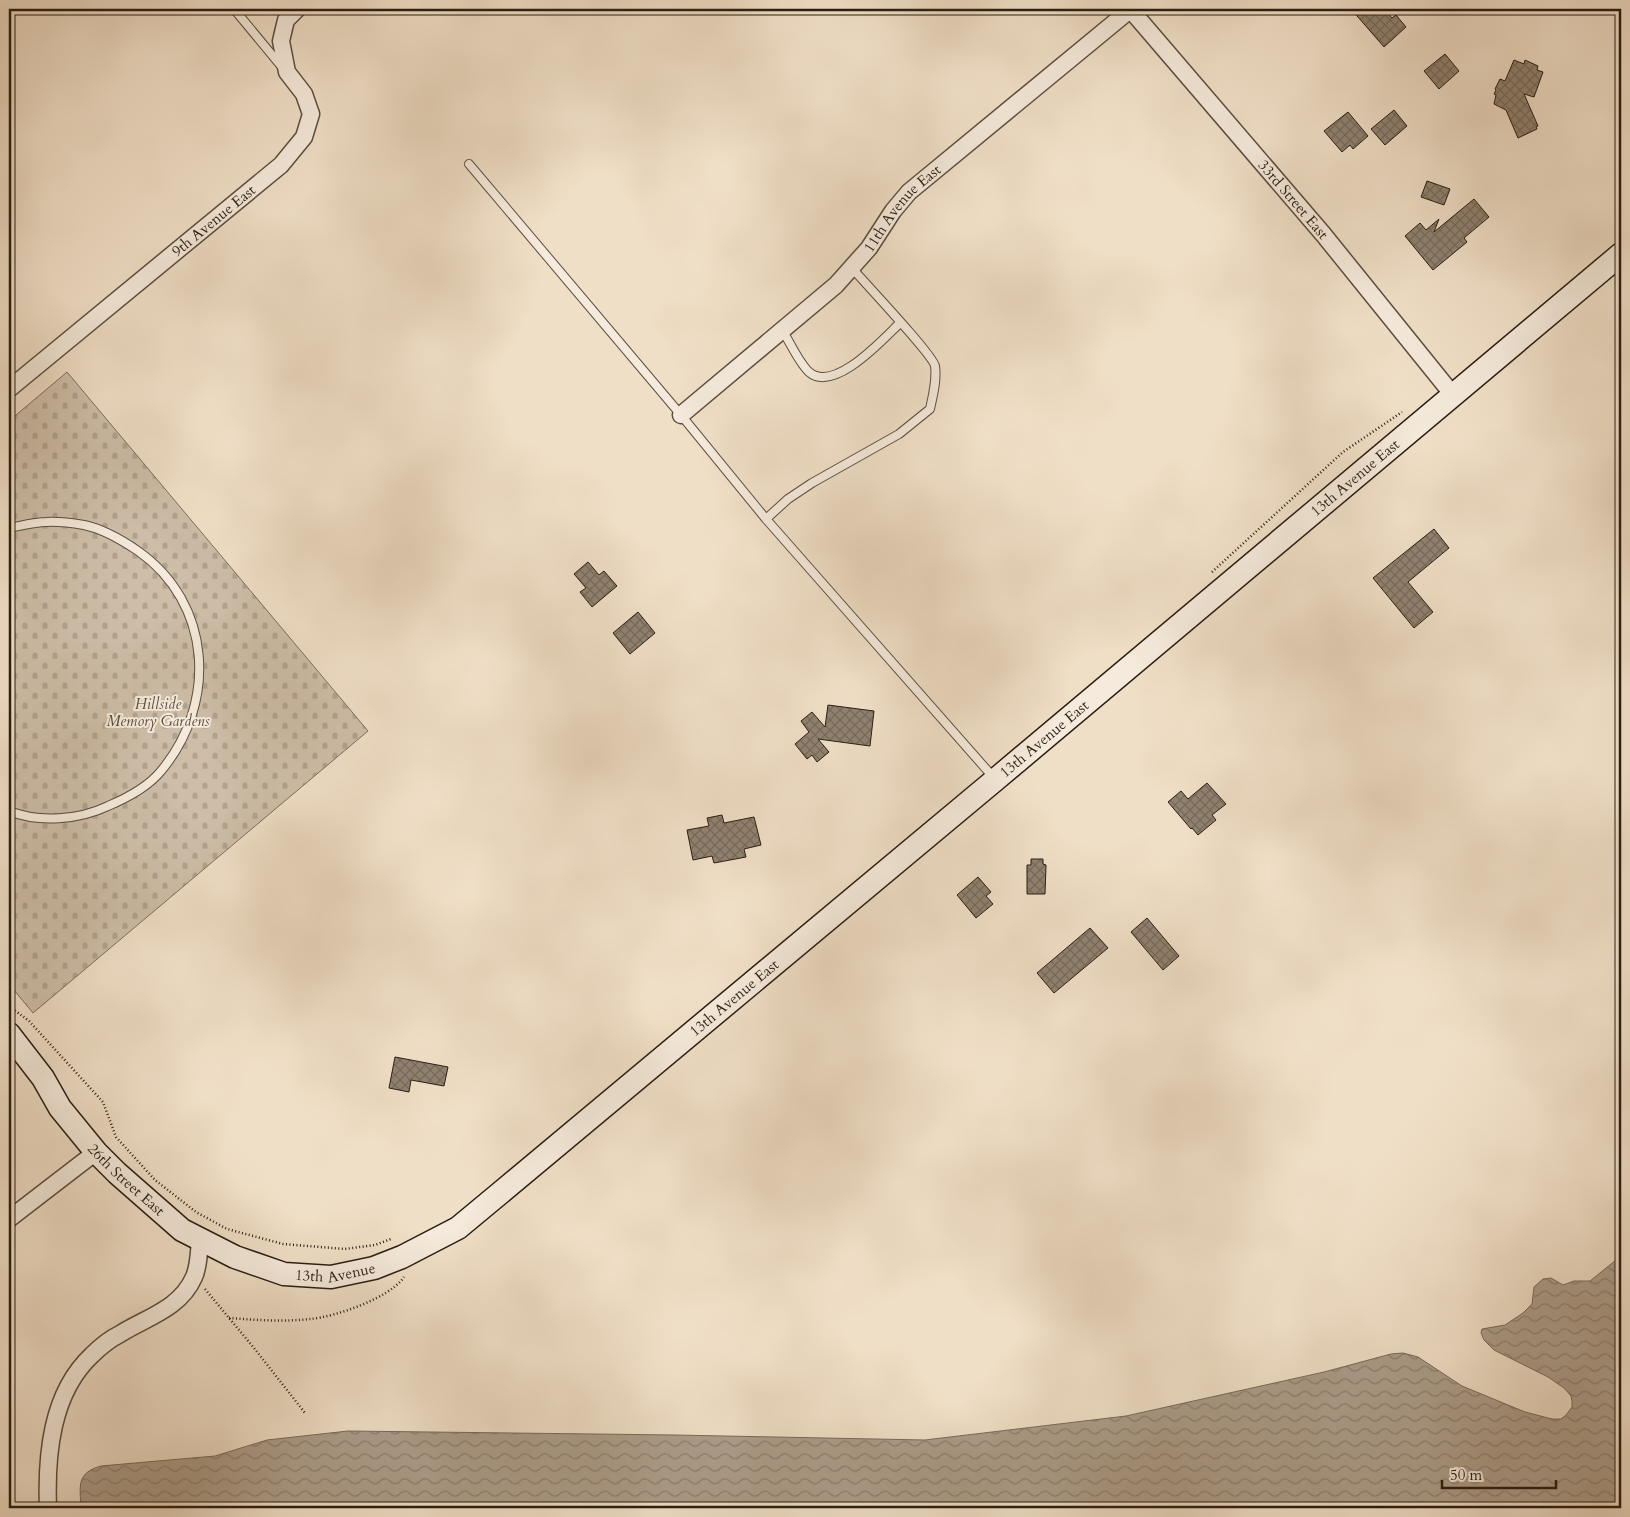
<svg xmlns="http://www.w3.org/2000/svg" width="1630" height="1517" viewBox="0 0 1630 1517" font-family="Cardo,serif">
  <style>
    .cemetery { fill: url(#cemetery-stones); stroke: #7c6e5e }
    .water { fill: url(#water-waves); stroke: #786a5a }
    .building { fill: url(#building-cross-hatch); stroke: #291e13 }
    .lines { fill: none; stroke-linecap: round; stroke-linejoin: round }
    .lane-casing { stroke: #5b4e40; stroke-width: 10 }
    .street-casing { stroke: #5b4e40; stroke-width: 19 }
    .secondary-casing { stroke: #291e13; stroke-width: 25 }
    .path { stroke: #291e13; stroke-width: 2.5; stroke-dasharray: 1 2.5; stroke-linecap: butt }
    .lane { stroke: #f5eadb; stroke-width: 8 }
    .street { stroke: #f5eadb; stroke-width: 16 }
    .secondary { stroke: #f5eadb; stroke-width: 22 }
    .labels { text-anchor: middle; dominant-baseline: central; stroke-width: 4; stroke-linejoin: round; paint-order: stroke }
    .street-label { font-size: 15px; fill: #291e13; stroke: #f5eadb }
    .park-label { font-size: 15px; font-style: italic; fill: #5b4e40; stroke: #f5eadb }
  </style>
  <defs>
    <pattern id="cemetery-stones" width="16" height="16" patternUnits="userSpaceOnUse" patternTransform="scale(1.25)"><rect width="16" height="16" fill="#cebea8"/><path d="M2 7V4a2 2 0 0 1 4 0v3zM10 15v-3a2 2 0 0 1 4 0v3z" fill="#b1a390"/></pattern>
    <pattern id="water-waves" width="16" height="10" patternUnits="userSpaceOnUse" patternTransform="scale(1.25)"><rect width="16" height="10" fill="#ac9d8a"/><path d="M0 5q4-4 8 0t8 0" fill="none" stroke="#8c7f70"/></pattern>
    <pattern id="building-cross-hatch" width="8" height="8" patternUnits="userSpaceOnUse" patternTransform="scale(1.25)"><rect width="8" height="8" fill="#908271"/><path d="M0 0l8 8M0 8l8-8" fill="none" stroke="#766a5c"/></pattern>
  </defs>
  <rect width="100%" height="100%" fill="#f0dfc7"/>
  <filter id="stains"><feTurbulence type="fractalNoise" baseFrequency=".004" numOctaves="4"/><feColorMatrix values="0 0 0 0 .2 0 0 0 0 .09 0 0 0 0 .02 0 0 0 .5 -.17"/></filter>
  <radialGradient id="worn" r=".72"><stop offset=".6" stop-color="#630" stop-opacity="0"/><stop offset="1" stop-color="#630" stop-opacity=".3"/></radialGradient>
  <path class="cemetery" d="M 67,372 L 368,731 L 33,1013 L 9,984 L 9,421 Z"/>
  <path class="water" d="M 1621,1256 L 1621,1508 L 81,1508 C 80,1486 76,1473 101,1466 L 215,1456 L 267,1440 L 348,1431 L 675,1435 L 925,1440 L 1126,1416 L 1324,1372 L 1391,1354 L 1403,1353 L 1418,1357 L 1462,1386 L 1525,1412 L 1552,1419 L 1561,1419 L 1566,1415 L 1572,1407 L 1572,1401 L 1571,1396 L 1564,1388 L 1548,1377 L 1494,1350 L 1484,1340 L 1481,1333 L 1482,1329 L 1505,1325 L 1523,1313 L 1532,1304 L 1534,1287 L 1543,1279 L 1551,1278 L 1563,1285 L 1574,1281 L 1590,1281 Z"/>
  <path class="building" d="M 1351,9 L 1384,9 L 1392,18 L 1396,15 L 1406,27 L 1384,47 Z
    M 1445,54 L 1459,71 L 1439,89 L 1424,71 Z
    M 1514,60 L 1524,64 L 1525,60 L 1538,66 L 1537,70 L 1543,72 L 1534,97 L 1524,94 L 1538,126 L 1536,127 L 1537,129 L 1518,138 L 1506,110 L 1494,104 L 1496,95 L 1494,94 L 1496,90 L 1495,89 L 1500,79 L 1505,81 Z
    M 1394,110 L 1407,126 L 1385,145 L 1371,129 Z
    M 1348,112 L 1368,136 L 1353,149 L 1350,145 L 1342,152 L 1324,131 Z
    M 1427,181 L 1450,189 L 1444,205 L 1421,197 Z
    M 1474,199 L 1489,217 L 1464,238 L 1467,242 L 1433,270 L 1405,236 L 1420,223 L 1426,230 L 1439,219 L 1434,232 Z
    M 1434,529 L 1449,548 L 1408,582 L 1433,612 L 1414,628 L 1373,578 Z
    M 588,562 L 599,575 L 604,571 L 617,586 L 592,607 L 580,592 L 586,588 L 574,574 Z
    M 638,612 L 655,633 L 630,654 L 613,633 Z
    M 828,705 L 874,711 L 870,746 L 818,739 L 829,752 L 817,762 L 812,755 L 807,759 L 795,744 L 809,732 L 801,721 L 812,712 L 825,727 Z
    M 1207,783 L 1226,804 L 1212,815 L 1216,820 L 1198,835 L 1192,828 L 1191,829 L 1168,802 L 1181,791 L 1188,799 Z
    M 722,815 L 724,823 L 754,817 L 761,845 L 744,849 L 746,857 L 714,863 L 712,856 L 693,860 L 687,830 L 709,826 L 707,818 Z
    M 1031,859 L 1043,859 L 1043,864 L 1046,865 L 1045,894 L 1027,894 L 1027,865 L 1031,865 Z
    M 978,877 L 991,892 L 986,896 L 993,904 L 976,918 L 957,895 Z
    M 1147,918 L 1179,956 L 1163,970 L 1131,932 Z
    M 1090,928 L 1108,948 L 1054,993 L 1037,973 Z
    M 395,1057 L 448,1067 L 444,1086 L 411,1080 L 409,1092 L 389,1088 Z"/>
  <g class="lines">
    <g class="lane-casing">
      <path id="lane" d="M 234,9 L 282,67
        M 469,164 L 681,415 L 766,519 L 994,778
        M 782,330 C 790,342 799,363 809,372 C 834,394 883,339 900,323
        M 766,519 L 788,499 L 812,483 L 899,434 L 930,409 C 933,395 937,380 935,366 C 933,355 864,282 852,268
        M 9,528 C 21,526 34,522 46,522 C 58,521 72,523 84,525 C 103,529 122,540 138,551 C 212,603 218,703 161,771 C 148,787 127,798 108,806 C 79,820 39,823 9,811"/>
    </g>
    <g class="street-casing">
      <g id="street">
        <path id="s1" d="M 1130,9 L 1323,234 L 1453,395"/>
        <path id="s2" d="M 9,389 L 281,165 L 304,137 L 311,114 L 304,94 L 287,72 L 281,41 L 286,20 L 297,9"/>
        <path id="s3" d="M 681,415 L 836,285 L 869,248 L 893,211 L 909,192 L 1131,9"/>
        <path d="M 9,1219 L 96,1152"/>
        <path d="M 48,1508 C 46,1456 51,1393 92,1355 C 100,1347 110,1339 120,1334 C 147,1317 180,1309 194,1277 C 199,1266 199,1251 200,1239"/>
      </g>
    </g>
    <g class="secondary-casing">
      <g id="secondary">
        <path id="s4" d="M 9,1034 L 43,1078 L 60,1108 L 96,1152 L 117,1173 L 182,1230 L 235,1257 L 284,1274 L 331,1277 L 374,1268 L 402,1257 L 458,1228 L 499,1194 L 995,780 L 1621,254"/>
      </g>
    </g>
    <path class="path" d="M 1212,572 L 1343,452 L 1402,412
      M 9,1002 L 13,1009 L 29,1021 L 103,1102 L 116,1137 L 155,1180 L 196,1212 L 227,1229 L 283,1244 L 345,1249 L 375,1245 L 391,1239
      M 205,1289 L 254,1348 L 305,1413
      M 229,1318 C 256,1320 283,1322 310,1319 C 335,1317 390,1298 404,1277"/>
    <use href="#lane" class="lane"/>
    <use href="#street" class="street"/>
    <use href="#secondary" class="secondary"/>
  </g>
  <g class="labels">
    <g class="street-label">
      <text stroke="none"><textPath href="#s1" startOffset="251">33rd Street East</textPath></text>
      <text stroke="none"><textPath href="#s3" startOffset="304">11th Avenue East</textPath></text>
      <text stroke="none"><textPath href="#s2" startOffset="265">9th Avenue East</textPath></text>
      <text stroke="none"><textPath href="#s4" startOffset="1728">13th Avenue East</textPath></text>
      <text stroke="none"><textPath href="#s4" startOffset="1322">13th Avenue East</textPath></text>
      <text stroke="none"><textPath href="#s4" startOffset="918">13th Avenue East</textPath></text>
      <text stroke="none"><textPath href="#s4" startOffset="188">26th Street East</textPath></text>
      <text stroke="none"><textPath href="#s4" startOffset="426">13th Avenue</textPath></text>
    </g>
    <g class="park-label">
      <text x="158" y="704">Hillside<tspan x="158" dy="17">Memory Gardens</tspan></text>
    </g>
  </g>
  <rect width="1630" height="1517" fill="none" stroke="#f0dfc7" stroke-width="30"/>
  <rect x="10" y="10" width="1610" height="1497" fill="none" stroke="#291e13" stroke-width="2.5"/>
  <rect x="15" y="15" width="1600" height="1487" fill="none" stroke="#291e13"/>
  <path d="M1442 1480v8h114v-8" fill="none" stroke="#291e13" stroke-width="2.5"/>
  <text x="1450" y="1480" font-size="15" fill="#291e13" stroke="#f5eadb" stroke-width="4" paint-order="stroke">50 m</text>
  <rect width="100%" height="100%" filter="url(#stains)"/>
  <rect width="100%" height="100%" fill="url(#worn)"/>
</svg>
